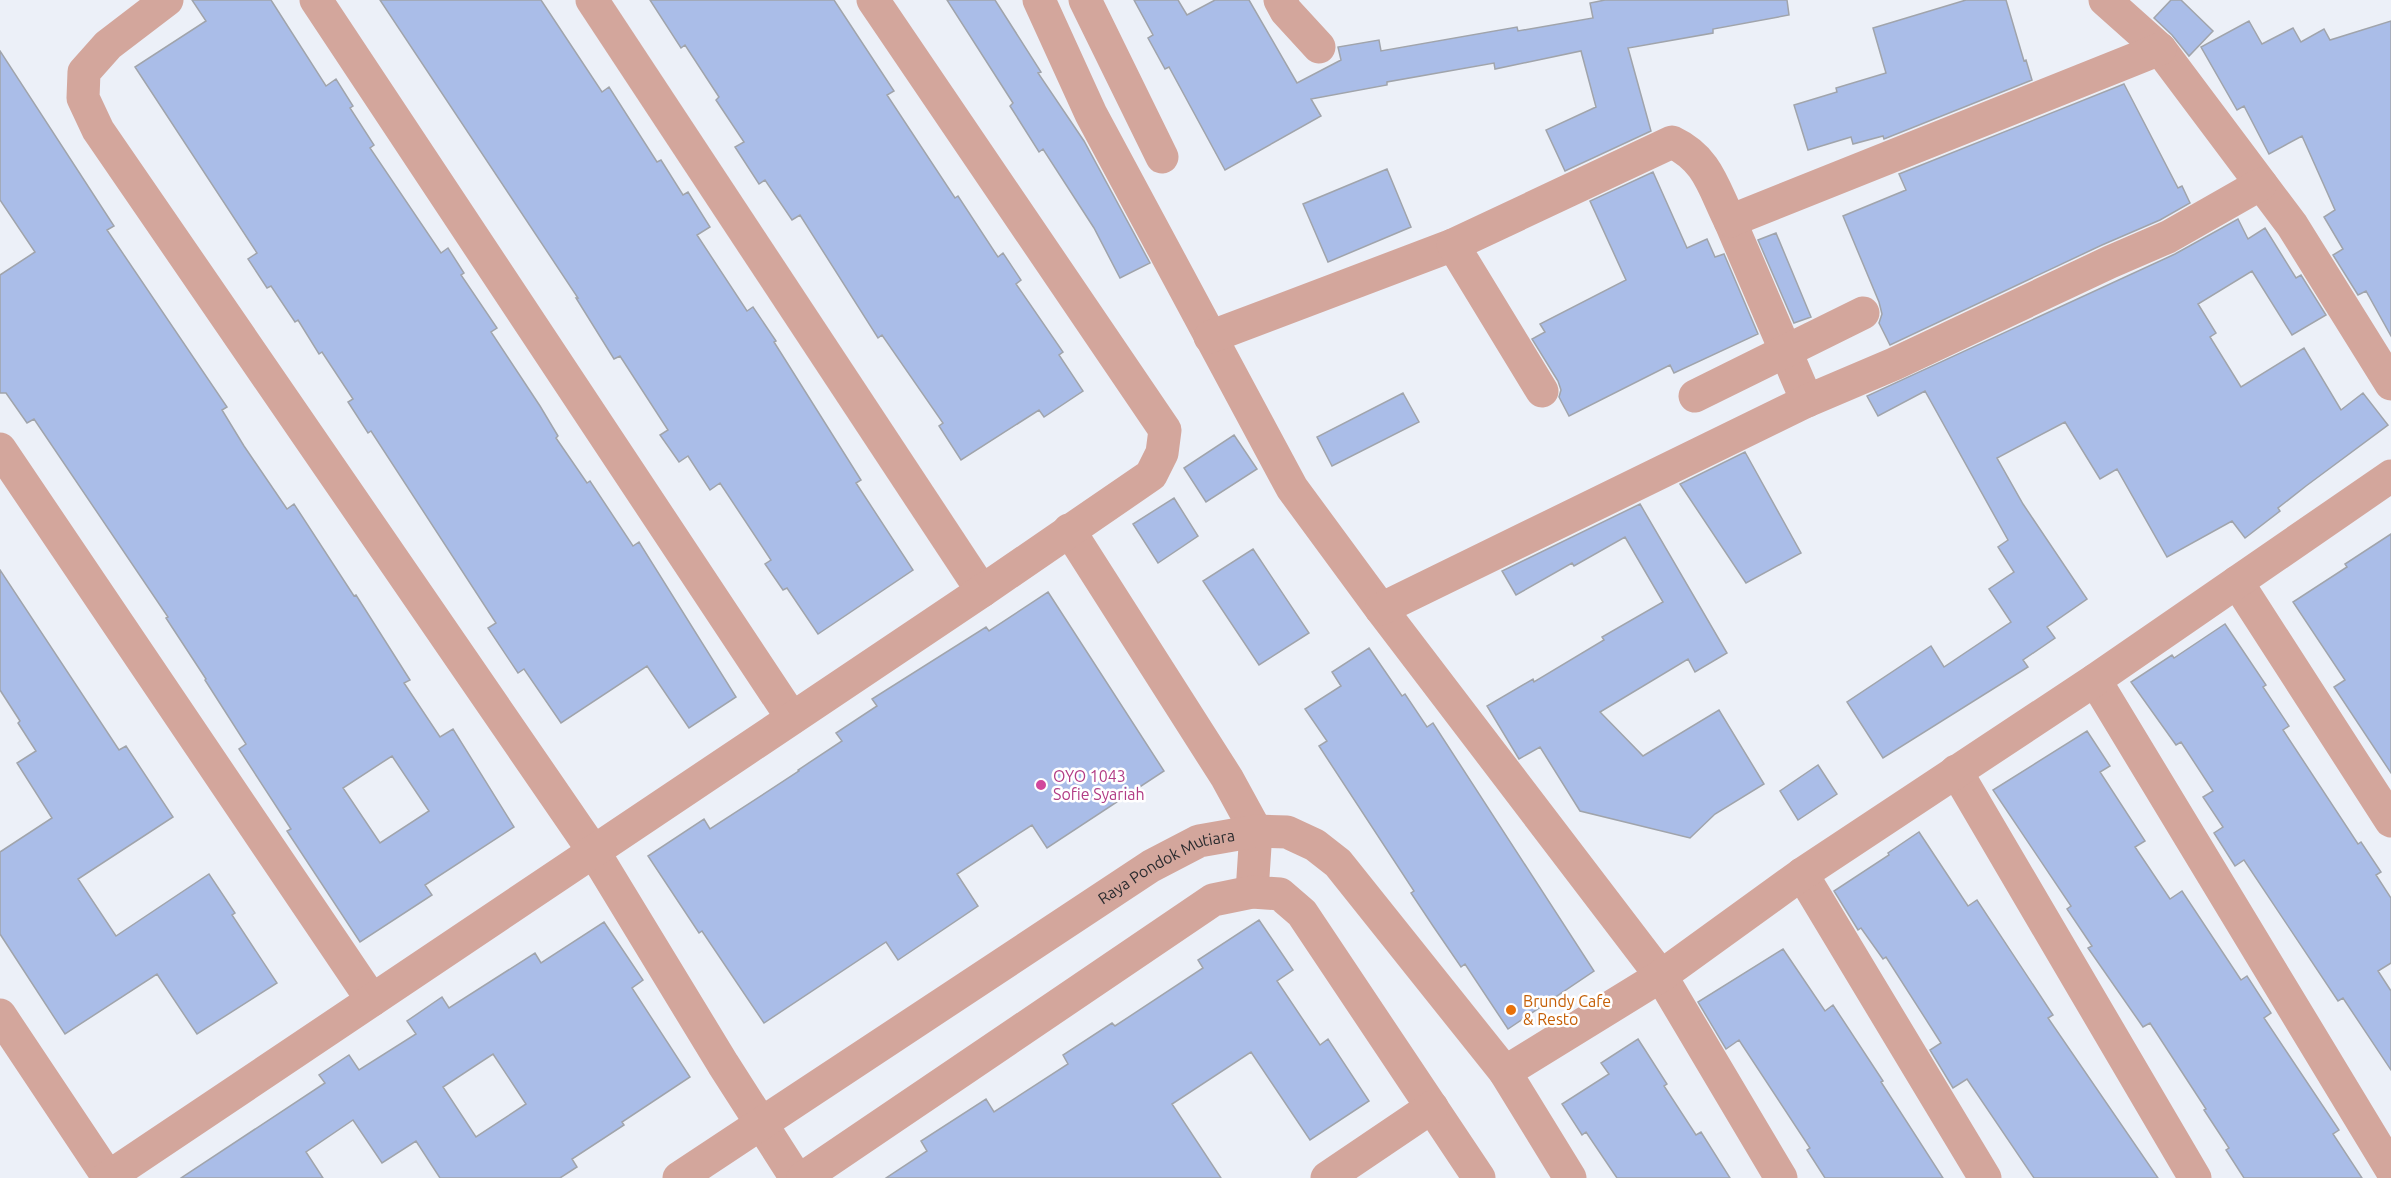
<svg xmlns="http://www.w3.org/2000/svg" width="2391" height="1178" viewBox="0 0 2391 1178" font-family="Ubuntu,sans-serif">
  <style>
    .building { fill: #aabde8; stroke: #a0a4ab; stroke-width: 1.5; fill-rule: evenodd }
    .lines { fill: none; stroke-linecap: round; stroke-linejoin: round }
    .minor { stroke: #d3a69c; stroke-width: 33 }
    .hotel-dot { fill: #d1479c; stroke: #fff; stroke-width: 2 }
    .food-dot { fill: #e8710a; stroke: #fff; stroke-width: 2 }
    .labels { text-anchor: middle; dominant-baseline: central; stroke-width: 5; stroke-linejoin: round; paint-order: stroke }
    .hotel-label { font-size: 16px; fill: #b23c85; stroke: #fff; text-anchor: start }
    .street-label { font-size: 16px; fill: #2b2c2f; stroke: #fff }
    .food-label { font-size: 16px; fill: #c56008; stroke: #fff; text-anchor: start }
  </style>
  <rect width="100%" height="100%" fill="#ecf0f8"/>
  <path class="building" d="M 192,0 L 271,0 L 326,86 L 336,79 L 353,106 L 350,108 L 374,145 L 370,148 L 441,253 L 448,248 L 464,273 L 461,275 L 497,328 L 491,332 L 540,406 L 558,436 L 556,438 L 587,483 L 590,481 L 633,546 L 639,542 L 736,697 L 689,728 L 647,666 L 561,723 L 524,669 L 518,673 L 488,628 L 496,623 L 371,431 L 368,433 L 348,402 L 353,399 L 322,352 L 319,354 L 298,320 L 295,322 L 271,286 L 267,288 L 248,259 L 257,253 L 135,67 L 206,21 Z
    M 380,0 L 541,0 L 602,92 L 609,87 L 657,162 L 661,160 L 683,195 L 688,192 L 710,227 L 697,235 L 747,311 L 753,307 L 776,341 L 774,342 L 861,480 L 856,483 L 913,570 L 818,634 L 787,588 L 783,590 L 765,564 L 771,560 L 720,483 L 710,490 L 688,456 L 679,462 L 660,435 L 668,430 L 620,356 L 614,359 L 576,298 L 578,298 Z
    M 650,0 L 834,0 L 894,91 L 887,95 L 955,198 L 958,196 L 998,257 L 1003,253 L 1021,280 L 1016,284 L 1063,352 L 1059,355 L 1083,391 L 1044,417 L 1039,410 L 961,460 L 939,426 L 943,423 L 882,335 L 878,338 L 800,215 L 792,220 L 765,180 L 759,184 L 735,147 L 744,142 L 716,100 L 719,97 L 685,45 L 681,48 Z
    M 947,0 L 995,0 L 1041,72 L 1038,73 L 1084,141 L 1150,263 L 1120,278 L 1094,228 L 1043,149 L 1039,152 L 1010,106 L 1013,103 Z
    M 1134,0 L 1178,0 L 1187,15 L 1215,0 L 1249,0 L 1297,83 L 1341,60 L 1338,47 L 1379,40 L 1381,51 L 1517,27 L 1518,31 L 1593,18 L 1590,3 L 1605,0 L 1787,0 L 1789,15 L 1713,29 L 1713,33 L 1628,48 L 1651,131 L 1565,171 L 1546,130 L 1596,107 L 1581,51 L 1495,69 L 1494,63 L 1387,82 L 1387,85 L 1311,99 L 1321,116 L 1225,170 L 1169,67 L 1165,69 L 1148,38 L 1153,35 Z
    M 1966,0 L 2006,0 L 2024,61 L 2026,60 L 2032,80 L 1884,139 L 1883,136 L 1853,144 L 1851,137 L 1808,150 L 1794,105 L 1837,92 L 1836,88 L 1886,73 L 1873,28 Z
    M 2171,0 L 2181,0 L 2213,31 L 2189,56 L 2172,35 L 2154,18 Z
    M 2249,21 L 2262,44 L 2293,28 L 2301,42 L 2324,29 L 2330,40 L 2391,21 L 2391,336 L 2366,291 L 2358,295 L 2333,255 L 2343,249 L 2324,217 L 2335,210 L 2302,136 L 2269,154 L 2244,106 L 2237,110 L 2201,47 Z
    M 0,51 L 114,226 L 107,230 L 227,407 L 222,410 L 244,446 L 287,509 L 294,504 L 354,596 L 356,595 L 410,680 L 404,683 L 440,737 L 453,729 L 514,827 L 425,885 L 432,895 L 360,942 L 287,831 L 291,829 L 239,749 L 246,744 L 205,680 L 206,679 L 166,618 L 168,617 L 34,419 L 27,423 L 6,393 L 0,393 L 0,275 L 35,252 L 0,200 ZM 392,756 L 429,811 L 380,843 L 343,788 Z
    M 2124,84 L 2178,188 L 2182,186 L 2190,203 L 2160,220 L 2102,245 L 1890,345 L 1879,323 L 1882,314 L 1879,302 L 1843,216 L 1906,190 L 1899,174 Z
    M 1387,169 L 1411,227 L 1328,262 L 1303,204 Z
    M 1653,172 L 1687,248 L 1707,239 L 1715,257 L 1724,254 L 1758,334 L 1674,373 L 1670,365 L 1569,416 L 1559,397 L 1561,390 L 1558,381 L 1532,339 L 1545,332 L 1540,324 L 1626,280 L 1590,201 Z
    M 2238,219 L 2248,239 L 2265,228 L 2296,278 L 2301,275 L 2326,315 L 2292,335 L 2252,271 L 2198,304 L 2216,333 L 2210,337 L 2241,387 L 2304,348 L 2341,410 L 2363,393 L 2388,425 L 2306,486 L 2278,508 L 2280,511 L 2245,538 L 2232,521 L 2167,557 L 2117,469 L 2100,479 L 2065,422 L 1997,458 L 2023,504 L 2087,599 L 2047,627 L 2055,638 L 2023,660 L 2028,667 L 1883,758 L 1847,702 L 1931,646 L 1944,667 L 2011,622 L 1989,589 L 2014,572 L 1998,547 L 2008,540 L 1925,391 L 1878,416 L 1867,396 L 2175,254 Z
    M 1776,233 L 1811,317 L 1794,323 L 1758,240 Z
    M 1403,393 L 1419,422 L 1332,466 L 1317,437 Z
    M 1234,435 L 1257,469 L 1206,502 L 1184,468 Z
    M 1745,452 L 1801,553 L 1746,583 L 1680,484 Z
    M 1174,498 L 1198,536 L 1158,563 L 1133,524 Z
    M 1640,504 L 1727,653 L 1695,672 L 1688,659 L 1600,712 L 1643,756 L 1719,710 L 1764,784 L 1715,814 L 1690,838 L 1580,811 L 1540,747 L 1519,759 L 1487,706 L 1533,679 L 1534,682 L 1604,640 L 1602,637 L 1663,602 L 1625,537 L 1574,566 L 1572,563 L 1516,595 L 1502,571 Z
    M 2391,534 L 2391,773 L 2334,687 L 2345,680 L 2293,602 L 2347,567 L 2345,564 Z
    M 1253,549 L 1309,633 L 1259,665 L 1203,581 Z
    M 0,570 L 119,750 L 126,746 L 173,817 L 78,879 L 116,936 L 209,874 L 235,913 L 232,915 L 277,983 L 197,1034 L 157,974 L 65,1034 L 0,934 L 0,852 L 52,818 L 17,763 L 36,751 L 18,723 L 20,721 L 0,690 Z
    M 1048,592 L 1164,771 L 1047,848 L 1032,825 L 957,874 L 978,906 L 898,960 L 886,942 L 764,1023 L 702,931 L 699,933 L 648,856 L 704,819 L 710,829 L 799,771 L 798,770 L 842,741 L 836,733 L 877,706 L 872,699 L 986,627 L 989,631 Z
    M 2225,624 L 2266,685 L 2263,687 L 2289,726 L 2283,730 L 2358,844 L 2361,842 L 2381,872 L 2376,875 L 2391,898 L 2391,963 L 2378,971 L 2391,991 L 2391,1070 L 2343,998 L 2338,1001 L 2244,860 L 2235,866 L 2214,833 L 2223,827 L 2203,797 L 2213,791 L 2181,742 L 2176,745 L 2131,682 L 2172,655 L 2174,658 Z
    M 1369,648 L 1402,696 L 1405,694 L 1427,727 L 1433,723 L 1594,971 L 1508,1029 L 1465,964 L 1461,967 L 1433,926 L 1411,893 L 1414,891 L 1319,746 L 1327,741 L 1305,709 L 1341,686 L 1332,672 Z
    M 2087,731 L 2110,766 L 2100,772 L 2145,841 L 2135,847 L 2170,899 L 2182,891 L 2241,980 L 2247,976 L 2271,1013 L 2264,1018 L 2339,1130 L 2333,1134 L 2362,1178 L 2244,1178 L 2226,1150 L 2229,1148 L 2204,1110 L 2206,1109 L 2150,1023 L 2143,1027 L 2088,948 L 2092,946 L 2067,909 L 2071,906 L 1993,790 Z
    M 1818,765 L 1837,794 L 1798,820 L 1780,791 Z
    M 1919,832 L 1968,906 L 1977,900 L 2053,1015 L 2048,1018 L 2158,1178 L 2034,1178 L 1967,1079 L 1953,1088 L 1930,1050 L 1941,1043 L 1886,957 L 1883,959 L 1861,928 L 1858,930 L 1834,891 L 1889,855 L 1888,853 Z
    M 1259,920 L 1293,970 L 1277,981 L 1320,1045 L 1328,1039 L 1369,1101 L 1310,1140 L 1251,1052 L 1172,1104 L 1221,1178 L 886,1178 L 927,1151 L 921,1141 L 986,1099 L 994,1112 L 1068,1064 L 1063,1055 L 1112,1023 L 1115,1026 L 1203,968 L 1198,960 Z
    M 604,922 L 643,980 L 632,988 L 690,1077 L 622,1122 L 624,1125 L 572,1159 L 577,1167 L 560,1178 L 440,1178 L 416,1141 L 382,1163 L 353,1120 L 306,1152 L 323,1178 L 181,1178 L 325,1083 L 319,1075 L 349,1055 L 359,1070 L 416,1034 L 407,1021 L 442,997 L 449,1008 L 535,953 L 541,963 ZM 493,1054 L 526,1104 L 476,1137 L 443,1087 Z
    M 1783,949 L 1825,1011 L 1833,1005 L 1883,1081 L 1881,1082 L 1943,1178 L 1825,1178 L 1807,1150 L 1810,1148 L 1739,1040 L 1726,1049 L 1698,1002 Z
    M 1638,1039 L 1667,1084 L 1664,1086 L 1696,1135 L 1701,1132 L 1730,1178 L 1617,1178 L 1586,1132 L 1582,1135 L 1562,1104 L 1609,1074 L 1601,1063 Z"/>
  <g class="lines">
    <g class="minor">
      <path d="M 167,0 L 108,45 L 84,72 L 83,98 L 98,130 L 594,852 L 723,1064 L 796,1178"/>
      <path d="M 316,0 L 792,718"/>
      <path d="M 592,0 L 982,591"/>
      <path d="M 1039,0 L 1091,114 L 1292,488 L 1381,609 L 1661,976 L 1781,1178"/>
      <path d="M 1085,0 L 1162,157"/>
      <path d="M 1280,0 L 1286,11 L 1319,47"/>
      <path d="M 2105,0 L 2160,49 L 2292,225 L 2391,384"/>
      <path d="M 1730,221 L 1807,401"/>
      <path d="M 1210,337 L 1453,245"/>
      <path d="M 1542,391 L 1453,245 L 1672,142 C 1708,159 1713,187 1730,221 L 2160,49"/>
      <path d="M 1695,396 L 1863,313"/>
      <path d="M 0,449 L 372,1000"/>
      <path d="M 1069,530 L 1227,778 L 1256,831 L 1252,892"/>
      <path d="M 2237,582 L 2391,821"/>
      <path d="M 1381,609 L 1807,401 L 1894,364 L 2110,262 L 2168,237 L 2261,184"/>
      <path d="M 2095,680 L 2391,1169"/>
      <path d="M 1956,771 L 2195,1178"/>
      <path d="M 1802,874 L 1985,1178"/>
      <path d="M 0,1015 L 108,1177"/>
      <path d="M 1505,1072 L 1661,976 L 1802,874 L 2095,680 L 2391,476"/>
      <path d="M 107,1178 L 982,591 L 1151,475 L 1162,453 L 1165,430 L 873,0"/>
      <path id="s1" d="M 679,1178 L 1151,866 L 1199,841 L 1256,831 L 1287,832 L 1315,845 L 1338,863 L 1505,1072 L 1570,1178"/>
      <path d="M 803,1178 L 1213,900 L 1252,892 L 1280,894 L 1302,913 L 1479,1178"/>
      <path d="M 1327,1178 L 1432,1107"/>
    </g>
  </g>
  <circle class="hotel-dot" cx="1041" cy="785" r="6"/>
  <circle class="food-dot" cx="1511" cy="1010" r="6"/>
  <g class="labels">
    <g class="hotel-label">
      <text x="1053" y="776">OYO 1043<tspan x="1053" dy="18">Sofie Syariah</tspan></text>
    </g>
    <g class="street-label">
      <text stroke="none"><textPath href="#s1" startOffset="580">Raya Pondok Mutiara</textPath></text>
    </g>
    <g class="food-label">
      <text x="1523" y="1001">Brundy Cafe<tspan x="1523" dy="18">&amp; Resto</tspan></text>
    </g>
  </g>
</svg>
